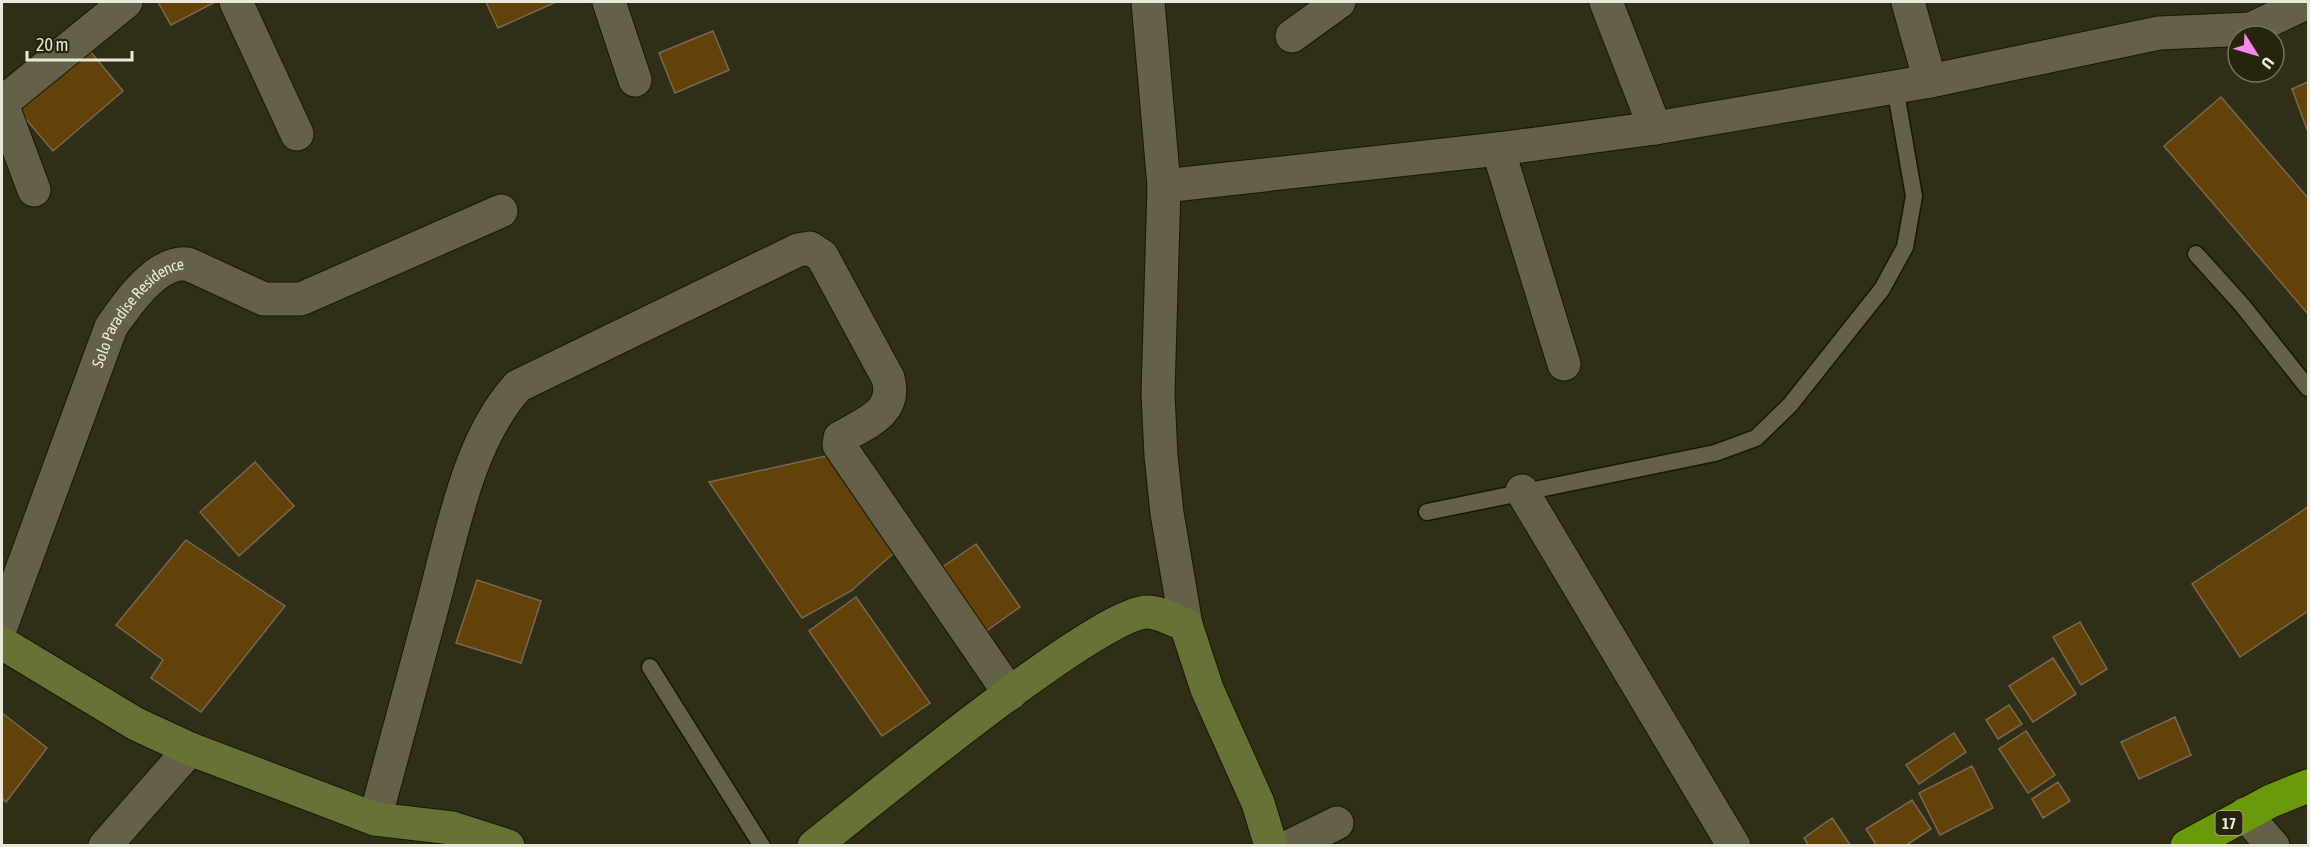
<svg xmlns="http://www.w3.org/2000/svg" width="2310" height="847" viewBox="0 0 2310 847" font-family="'Asap Condensed',sans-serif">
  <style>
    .building { fill: #624208; stroke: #796954; stroke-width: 1.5 }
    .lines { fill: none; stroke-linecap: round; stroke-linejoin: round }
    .lane-casing { stroke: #191602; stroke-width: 19 }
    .street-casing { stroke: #191602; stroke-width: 35 }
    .secondary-casing { stroke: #191602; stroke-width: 35 }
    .highway-casing { stroke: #191602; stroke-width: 35 }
    .lane { stroke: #646148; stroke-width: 16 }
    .street { stroke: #646148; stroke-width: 33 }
    .secondary { stroke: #667236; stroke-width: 33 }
    .highway { stroke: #6c990c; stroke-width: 33 }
    .labels { text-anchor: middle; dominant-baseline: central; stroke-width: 4.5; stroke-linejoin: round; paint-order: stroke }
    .shield { fill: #27240e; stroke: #b0ae9e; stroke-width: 1.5 }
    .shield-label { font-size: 15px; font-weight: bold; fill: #ebe9dc }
    .street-label { font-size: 16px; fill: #ebe9dc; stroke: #27240e }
  </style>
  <rect width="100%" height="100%" fill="#312e17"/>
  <path class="building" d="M 158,2 L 215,2 L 171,25 Z
    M 486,2 L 556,2 L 498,28 Z
    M 713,31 L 729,70 L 675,93 L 659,53 Z
    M 85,45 L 123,91 L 53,151 L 14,105 Z
    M 2308,82 L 2308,132 L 2292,89 Z
    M 2221,97 L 2308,198 L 2308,314 L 2164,146 Z
    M 830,455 L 896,551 L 851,591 L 802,618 L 709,482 Z
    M 255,462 L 294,506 L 239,556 L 200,512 Z
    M 2308,507 L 2308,611 L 2240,657 L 2192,584 Z
    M 186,540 L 285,606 L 201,712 L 151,678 L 163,660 L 116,625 Z
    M 976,544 L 1020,607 L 985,632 L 941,568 Z
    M 477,580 L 541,601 L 521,663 L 456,643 Z
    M 856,597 L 930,703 L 882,736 L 809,631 Z
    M 2080,622 L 2107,669 L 2081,685 L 2053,637 Z
    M 2053,658 L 2076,694 L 2033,722 L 2009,686 Z
    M 2009,705 L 2022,724 L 1998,739 L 1986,720 Z
    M 2,713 L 47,748 L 6,802 L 2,798 Z
    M 2175,717 L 2191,755 L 2139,779 L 2121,742 Z
    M 2026,731 L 2055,775 L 2028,793 L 1999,749 Z
    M 1954,733 L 1966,752 L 1919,784 L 1906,765 Z
    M 1972,766 L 1993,808 L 1940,835 L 1919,793 Z
    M 2058,782 L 2070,801 L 2043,818 L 2032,799 Z
    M 1912,800 L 1931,829 L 1905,846 L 1877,846 L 1866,829 Z
    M 1832,818 L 1851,846 L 1809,846 L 1804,838 Z"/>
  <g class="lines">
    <g class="lane-casing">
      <path id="lane" d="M 2196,254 L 2242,305 L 2308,388
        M 1427,512 L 1715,453 L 1756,438 L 1790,405 L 1882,289 L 1905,247 L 1914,196 L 1895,87
        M 650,667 L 762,846"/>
    </g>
    <g class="street-casing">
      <g id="street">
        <path d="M 236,2 L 297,134"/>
        <path d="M 609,2 L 635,80"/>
        <path d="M 1148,2 L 1164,186 L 1158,394 L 1161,456 L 1167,513 L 1186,625"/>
        <path d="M 1606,2 L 1655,128"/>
        <path d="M 1908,2 L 1930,81"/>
        <path d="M 1292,36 L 1339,2"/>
        <path d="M 2,103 L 126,2"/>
        <path d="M 2,104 L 34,190"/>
        <path d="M 1498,149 L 1564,364"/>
        <path d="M 1164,186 L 1498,149 L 1655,128 L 1930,81 L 2159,33 L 2251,29 L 2308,2"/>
        <path d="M 1522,491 L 1734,846"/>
        <path id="s1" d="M 2,624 L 111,327 C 127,304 157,260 188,264 L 264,299 L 301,299 L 501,211"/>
        <path d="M 2245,814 L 2273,846"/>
        <path d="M 375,819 C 394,747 414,676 433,604 C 452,534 468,440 518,386 L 798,250 L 810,248 L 822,256 L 888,378 C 898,413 865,423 840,438 L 839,445 L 1010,694"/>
        <path d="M 105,846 L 190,749"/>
        <path d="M 1290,846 L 1337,823"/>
      </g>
    </g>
    <g class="secondary-casing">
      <path id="secondary" d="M 2,643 L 136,724 L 190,749 L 375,819 L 452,828 L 508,846
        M 814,846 C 866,806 1099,611 1148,612 C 1159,612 1175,621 1186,625 L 1207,689 L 1258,803 L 1271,846"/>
    </g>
    <g class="highway-casing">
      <path id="highway" d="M 2187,846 L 2271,801 L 2308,786"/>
    </g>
    <use href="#lane" class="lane"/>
    <use href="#street" class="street"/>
    <use href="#secondary" class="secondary"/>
    <use href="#highway" class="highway"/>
  </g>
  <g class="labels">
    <rect class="shield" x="2215.5" y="811" width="27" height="24" rx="4.5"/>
    <g class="shield-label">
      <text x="2229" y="823">17</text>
    </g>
    <g class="street-label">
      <text stroke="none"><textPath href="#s1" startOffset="345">Solo Paradise Residence</textPath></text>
    </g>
  </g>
  <rect width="2310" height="847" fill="none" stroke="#ebe9dc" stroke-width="6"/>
  <g transform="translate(2256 54) rotate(127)"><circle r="28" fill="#27240e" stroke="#757360" stroke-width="1.5"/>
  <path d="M0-4.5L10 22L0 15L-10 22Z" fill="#f788eb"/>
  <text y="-9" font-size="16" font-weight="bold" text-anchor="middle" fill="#ebe9dc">U</text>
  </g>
  <path d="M27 51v9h105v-9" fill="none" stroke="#ebe9dc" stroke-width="3"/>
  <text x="36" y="51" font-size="18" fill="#ebe9dc" stroke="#27240e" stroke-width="4.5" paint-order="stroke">20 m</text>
</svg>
